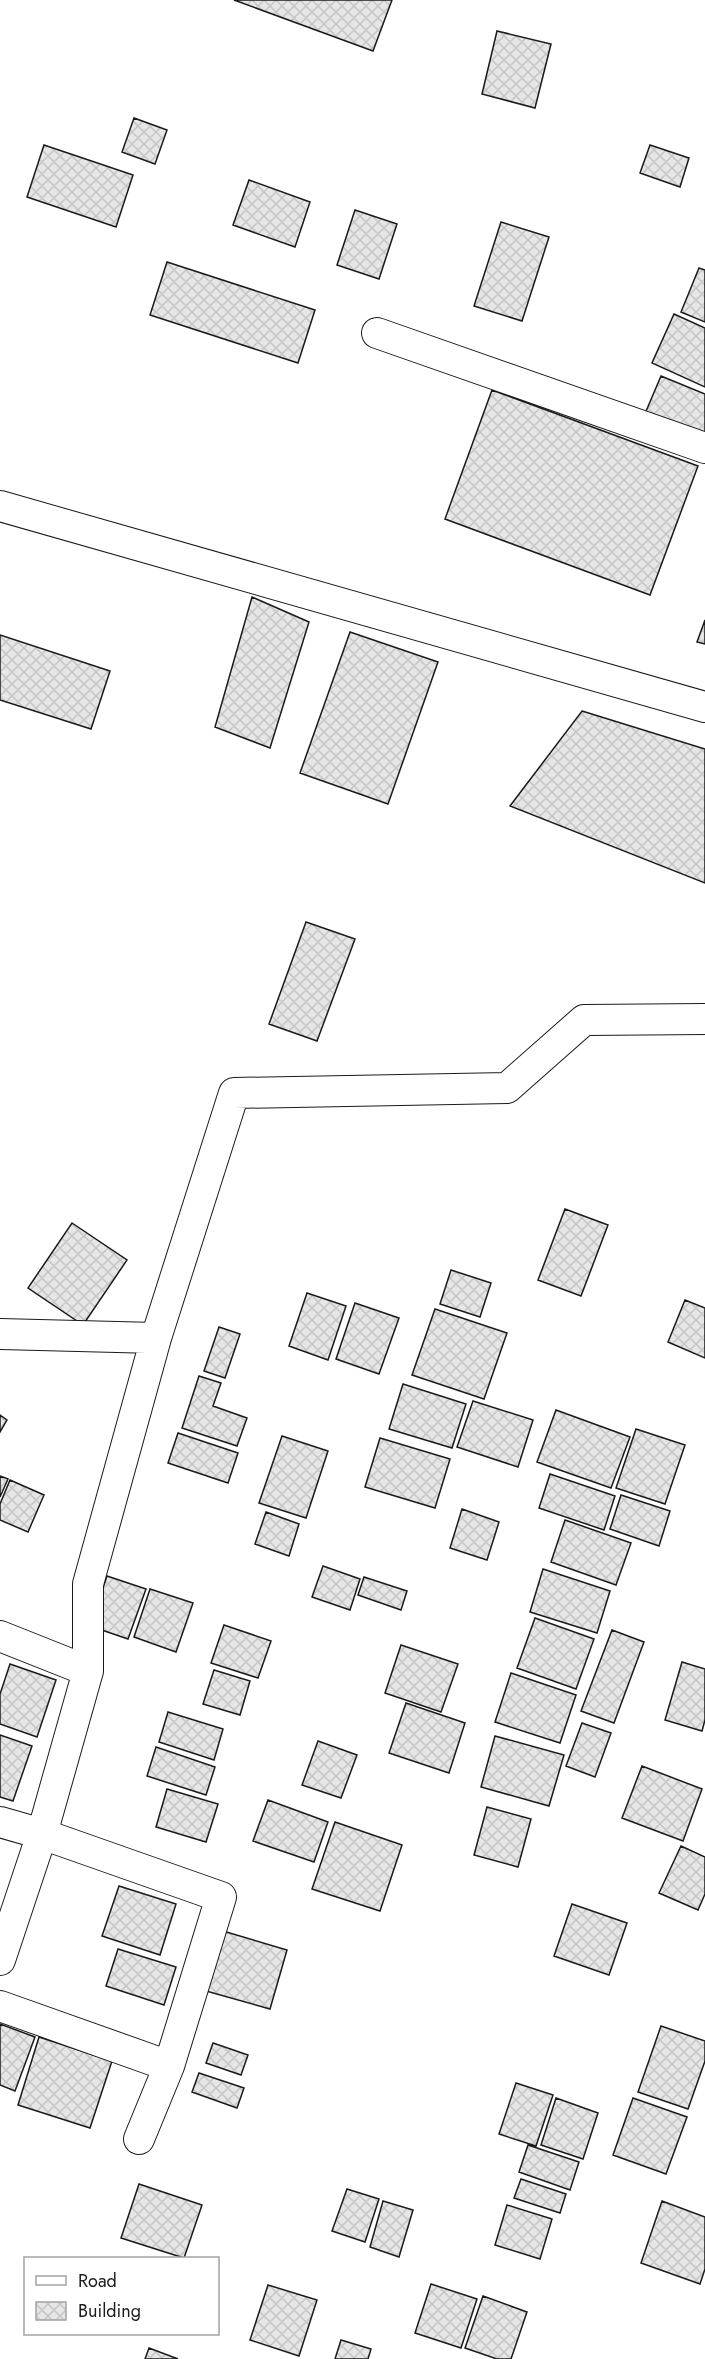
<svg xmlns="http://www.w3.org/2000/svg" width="705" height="2359" viewBox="0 0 705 2359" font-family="Jost,sans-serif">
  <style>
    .building { fill: url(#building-cross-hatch); stroke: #1a1a1a; stroke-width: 1.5 }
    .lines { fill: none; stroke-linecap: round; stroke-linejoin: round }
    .street-casing { stroke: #1a1a1a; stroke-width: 32 }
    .street { stroke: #fff; stroke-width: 30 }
  </style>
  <defs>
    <pattern id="building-cross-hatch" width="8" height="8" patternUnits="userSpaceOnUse" patternTransform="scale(1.5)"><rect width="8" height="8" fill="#e6e6e6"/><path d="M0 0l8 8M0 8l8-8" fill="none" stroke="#c5c5c5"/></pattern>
  </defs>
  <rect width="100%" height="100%" fill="#fff"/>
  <path class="building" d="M 234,0 L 392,0 L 373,51 Z
    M 497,31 L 551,44 L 535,108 L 482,94 Z
    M 134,118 L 167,130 L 155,164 L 122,152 Z
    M 44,145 L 133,175 L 116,227 L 27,197 Z
    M 650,145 L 689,158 L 680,187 L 640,173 Z
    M 249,180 L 310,202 L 295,247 L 233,225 Z
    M 355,210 L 397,224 L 379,279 L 337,265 Z
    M 501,222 L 549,237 L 522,321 L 474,306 Z
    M 167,262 L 315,310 L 298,363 L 150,315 Z
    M 699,268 L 705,270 L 705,322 L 681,312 Z
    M 674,314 L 705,328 L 705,387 L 652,363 Z
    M 661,376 L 705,394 L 705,438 L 644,416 Z
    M 492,390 L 698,466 L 650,595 L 445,519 Z
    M 252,597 L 309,622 L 270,748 L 215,727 Z
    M 705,620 L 705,644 L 697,642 Z
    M 350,632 L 438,662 L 388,804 L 300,773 Z
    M 0,635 L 110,671 L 91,729 L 0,700 Z
    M 582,711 L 705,749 L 705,883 L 510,806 Z
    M 306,922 L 355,939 L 317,1041 L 269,1024 Z
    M 565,1209 L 608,1225 L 581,1296 L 538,1280 Z
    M 72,1223 L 127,1260 L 83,1325 L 28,1288 Z
    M 451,1270 L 491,1283 L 480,1317 L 440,1304 Z
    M 307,1293 L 346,1306 L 328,1360 L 289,1346 Z
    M 685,1300 L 705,1308 L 705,1358 L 668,1342 Z
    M 355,1303 L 399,1318 L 379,1374 L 336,1359 Z
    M 435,1309 L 507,1333 L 484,1399 L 412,1375 Z
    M 219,1327 L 240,1334 L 225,1378 L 204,1371 Z
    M 199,1376 L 221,1383 L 213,1406 L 247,1418 L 237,1446 L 182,1428 Z
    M 403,1384 L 466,1404 L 452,1448 L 389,1429 Z
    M 473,1401 L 533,1420 L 518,1467 L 457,1447 Z
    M 556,1410 L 630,1437 L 611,1488 L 537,1462 Z
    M 0,1415 L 7,1420 L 0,1432 Z
    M 636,1429 L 685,1445 L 665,1504 L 616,1488 Z
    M 178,1433 L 238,1453 L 228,1483 L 168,1463 Z
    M 282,1436 L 328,1451 L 306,1518 L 259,1503 Z
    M 380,1438 L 450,1459 L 435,1508 L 365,1487 Z
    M 550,1474 L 615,1496 L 604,1530 L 539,1508 Z
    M 0,1476 L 8,1479 L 0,1497 Z
    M 10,1480 L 44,1495 L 28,1532 L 0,1520 L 0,1504 Z
    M 621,1495 L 670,1511 L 659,1546 L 610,1529 Z
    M 462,1509 L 499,1522 L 487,1560 L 450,1548 Z
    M 266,1512 L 299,1524 L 289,1556 L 255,1544 Z
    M 565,1520 L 631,1543 L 616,1585 L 551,1562 Z
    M 323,1566 L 360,1579 L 350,1610 L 312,1597 Z
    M 543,1569 L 610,1591 L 597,1633 L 530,1612 Z
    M 107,1576 L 146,1589 L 128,1639 L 90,1626 Z
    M 364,1577 L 407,1591 L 401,1610 L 358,1595 Z
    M 150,1589 L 193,1603 L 176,1652 L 134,1637 Z
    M 535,1618 L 594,1639 L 576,1689 L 517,1668 Z
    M 224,1625 L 271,1641 L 258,1678 L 211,1663 Z
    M 612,1630 L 644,1642 L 614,1723 L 581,1711 Z
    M 401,1645 L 458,1664 L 441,1712 L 385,1693 Z
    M 682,1662 L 705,1669 L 705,1720 L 702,1731 L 665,1720 Z
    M 10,1664 L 56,1680 L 37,1737 L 0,1724 L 0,1694 Z
    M 214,1670 L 250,1681 L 240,1715 L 203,1704 Z
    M 511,1673 L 576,1695 L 560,1743 L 495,1722 Z
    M 406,1703 L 465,1723 L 449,1773 L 389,1753 Z
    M 168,1712 L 223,1729 L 214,1760 L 159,1742 Z
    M 582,1723 L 611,1733 L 595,1777 L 566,1766 Z
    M 0,1735 L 32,1746 L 13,1801 L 0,1797 Z
    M 495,1736 L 564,1755 L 549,1806 L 481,1787 Z
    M 318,1741 L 357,1755 L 341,1798 L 302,1785 Z
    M 156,1747 L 215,1767 L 206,1795 L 147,1776 Z
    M 642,1766 L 702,1789 L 683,1841 L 622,1818 Z
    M 167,1789 L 218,1804 L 206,1842 L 156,1827 Z
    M 268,1800 L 328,1822 L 314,1862 L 253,1841 Z
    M 487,1807 L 531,1819 L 518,1867 L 474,1855 Z
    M 335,1822 L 402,1845 L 380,1911 L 312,1889 Z
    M 681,1846 L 705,1857 L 705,1894 L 698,1910 L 659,1893 Z
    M 119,1886 L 176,1904 L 160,1955 L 102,1936 Z
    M 572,1904 L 627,1923 L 609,1975 L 554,1956 Z
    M 223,1931 L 287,1950 L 270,2009 L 206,1991 Z
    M 118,1949 L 176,1967 L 164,2005 L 106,1986 Z
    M 0,2024 L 35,2037 L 15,2091 L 0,2085 Z
    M 661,2026 L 705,2041 L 705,2061 L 688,2109 L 638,2092 Z
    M 39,2037 L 112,2061 L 90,2128 L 18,2105 Z
    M 213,2043 L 248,2055 L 241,2075 L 206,2063 Z
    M 199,2073 L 244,2088 L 237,2108 L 192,2092 Z
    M 516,2083 L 553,2095 L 536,2146 L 499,2134 Z
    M 556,2098 L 598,2113 L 583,2159 L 541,2145 Z
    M 633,2098 L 687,2117 L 666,2174 L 613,2155 Z
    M 528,2145 L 579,2162 L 570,2190 L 519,2172 Z
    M 521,2179 L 566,2194 L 560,2213 L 514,2198 Z
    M 139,2184 L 202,2205 L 184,2258 L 121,2238 Z
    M 347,2189 L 379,2199 L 365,2242 L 332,2231 Z
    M 383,2201 L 413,2210 L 399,2257 L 370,2247 Z
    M 662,2201 L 705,2217 L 705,2269 L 700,2284 L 641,2263 Z
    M 507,2205 L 552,2219 L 540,2259 L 495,2245 Z
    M 431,2284 L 477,2299 L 461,2348 L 415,2333 Z
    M 268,2285 L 317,2300 L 299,2356 L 250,2340 Z
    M 483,2296 L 527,2312 L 511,2359 L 497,2359 L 465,2348 Z
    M 341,2340 L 371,2349 L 368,2359 L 335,2359 Z
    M 149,2348 L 178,2359 L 145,2359 Z"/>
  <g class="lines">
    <g class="street-casing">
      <path id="street" d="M 377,333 L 705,448
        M 0,506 L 705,707
        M 0,1334 L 156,1338
        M 0,1636 L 88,1671
        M 0,1822 L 42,1834 L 0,1960
        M 0,2006 L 169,2066
        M 139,2139 L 169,2066 L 221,1897 L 42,1834 L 88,1671 L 88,1584 L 156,1338 L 234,1093 L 507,1088 L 584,1020 L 705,1019"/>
    </g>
    <use href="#street" class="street"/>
  </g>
  <rect x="24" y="2257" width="195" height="78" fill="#ffffff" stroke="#a3a3a3" stroke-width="1.5"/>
  <rect x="36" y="2276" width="30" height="9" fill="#ffffff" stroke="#a3a3a3" stroke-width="1.5"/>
  <text x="78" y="2287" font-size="18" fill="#1a1a1a">Road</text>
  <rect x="36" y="2302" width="30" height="18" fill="url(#building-cross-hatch)" stroke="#a3a3a3" stroke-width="1.5"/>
  <text x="78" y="2317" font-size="18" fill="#1a1a1a">Building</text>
</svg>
